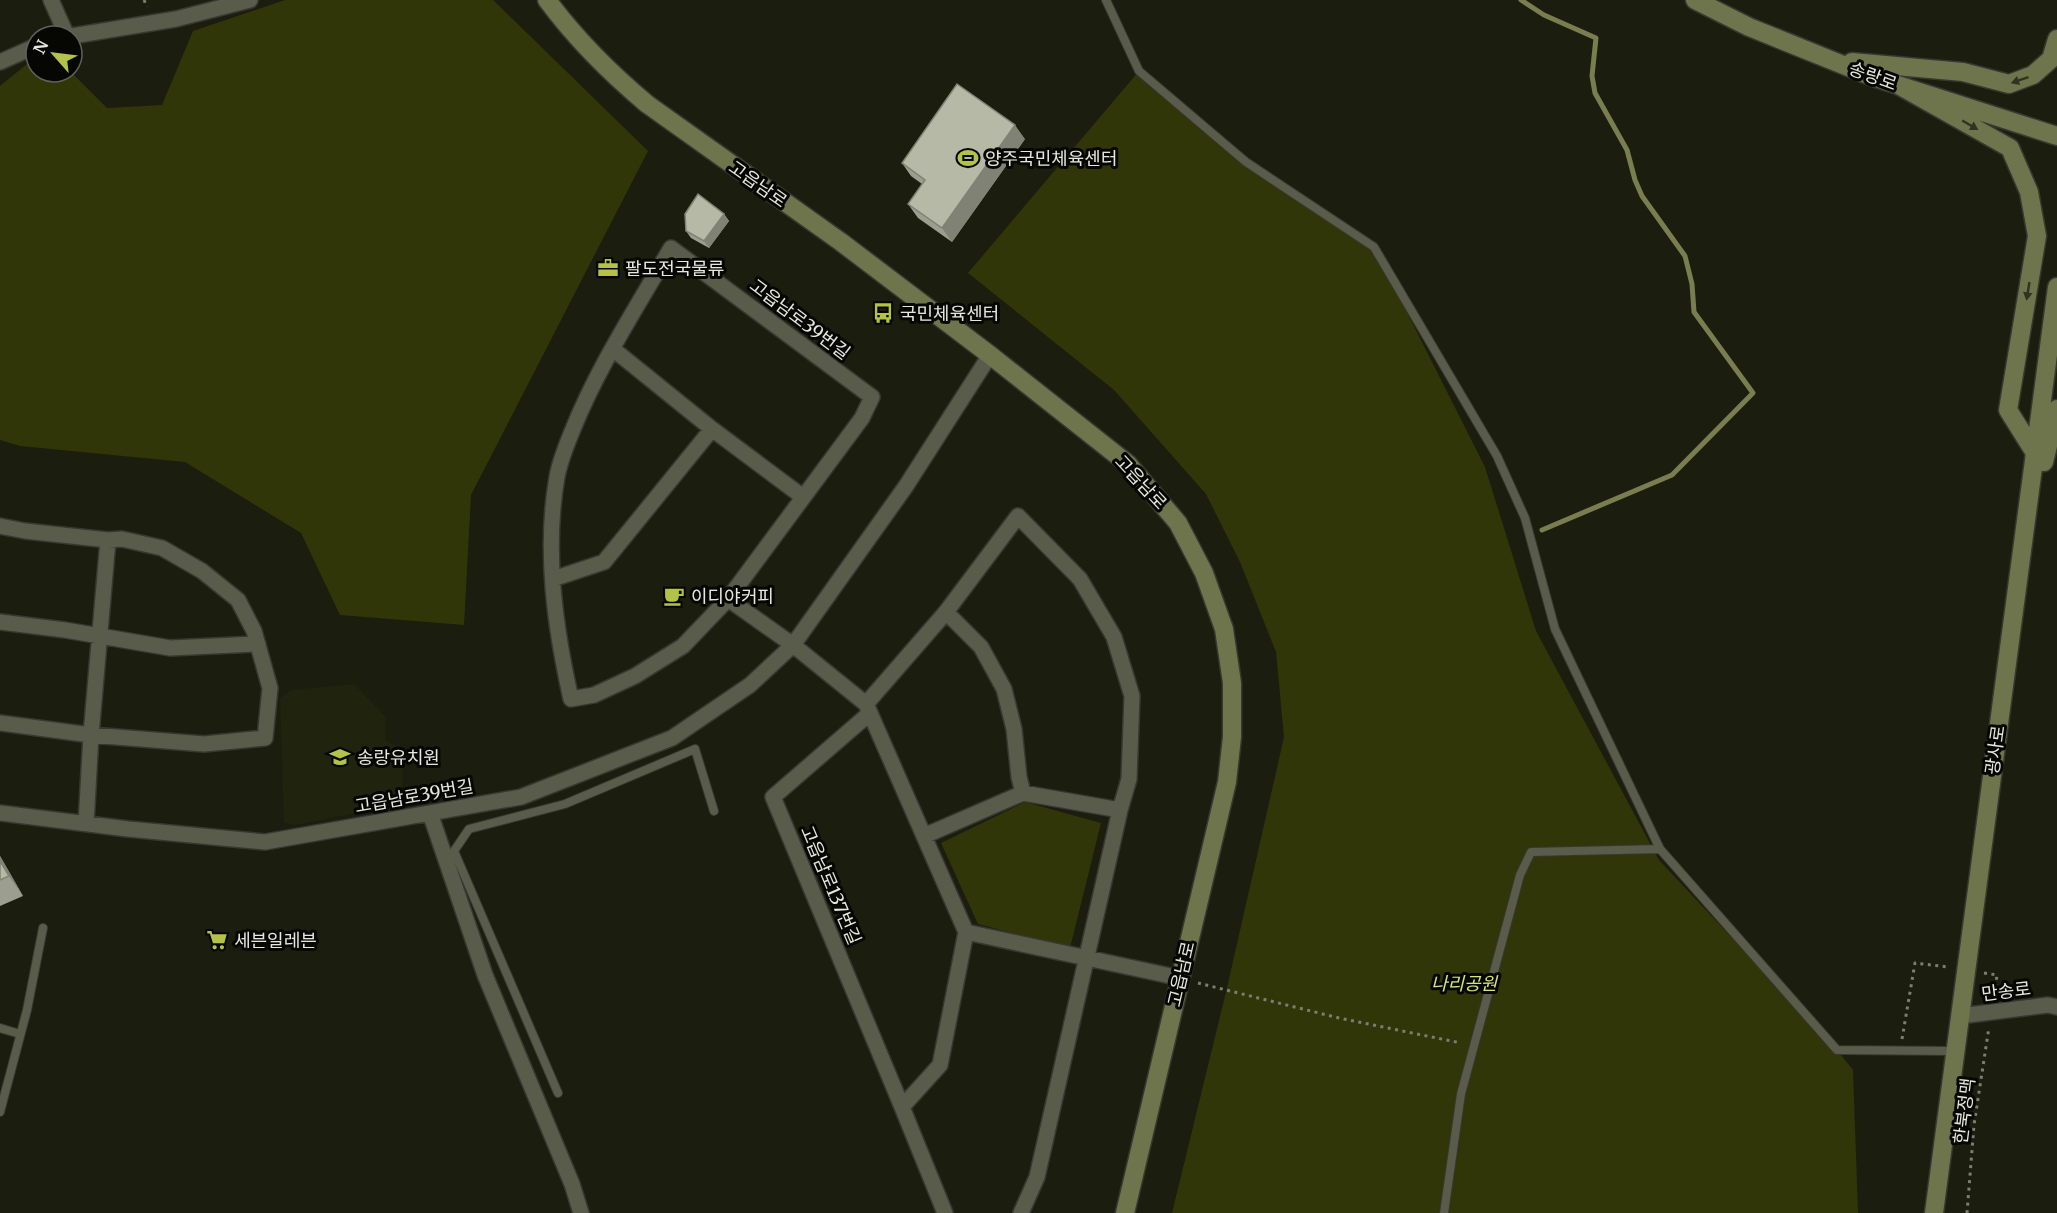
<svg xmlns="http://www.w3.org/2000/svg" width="2057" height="1213" viewBox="0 0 2057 1213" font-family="Merriweather,'Noto Sans KR',serif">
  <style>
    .built { fill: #20230e }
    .green { fill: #313608 }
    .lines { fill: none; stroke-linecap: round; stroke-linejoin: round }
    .stream { stroke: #797e51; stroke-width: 5 }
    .lane-casing { stroke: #373831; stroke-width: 10 }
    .street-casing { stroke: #373831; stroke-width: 18 }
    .secondary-casing { stroke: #373831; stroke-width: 21 }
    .path { stroke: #7c7e72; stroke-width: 3; stroke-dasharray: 3 4.5; stroke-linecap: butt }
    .lane { stroke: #595c4b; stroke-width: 8 }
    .street { stroke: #595c4b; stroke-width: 15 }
    .secondary { stroke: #6e744b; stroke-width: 18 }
    .wall { fill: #9c9f8f }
    .shaded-wall { fill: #7f8274 }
    .building { fill: #b5b9a6; stroke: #7f8274; stroke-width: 1.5 }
    .oneway { fill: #303320 }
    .labels { text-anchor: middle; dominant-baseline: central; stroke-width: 6; stroke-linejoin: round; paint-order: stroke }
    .street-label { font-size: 18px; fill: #e6e7de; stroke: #060703 }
    .poi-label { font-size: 18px; fill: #e6e7de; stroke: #060703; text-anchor: start }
    .park-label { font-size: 18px; font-style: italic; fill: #d6e57b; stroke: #060703 }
  </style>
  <rect width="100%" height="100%" fill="#1b1d0f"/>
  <path class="built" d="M 354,684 L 386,717 L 385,739 L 395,746 L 403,767 L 402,804 L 295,825 L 284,823 L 280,698 L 291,690 Z"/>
  <path class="green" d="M 285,0 L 493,0 L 648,151 L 471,495 L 464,625 L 340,615 L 301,533 L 185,462 L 20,446 L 0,440 L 0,86 L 27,64 L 36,65 L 36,72 L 71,72 L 107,108 L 162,105 L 193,31 Z
    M 1139,71 L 1246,162 L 1374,247 L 1485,467 L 1536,631 L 1659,860 L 1837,1050 L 1853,1070 L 1858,1213 L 1172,1213 L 1226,992 L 1284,737 L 1276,652 L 1240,562 L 1206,494 L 1114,390 L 968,273 Z
    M 1025,802 L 1101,823 L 1070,948 L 978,924 L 941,843 Z"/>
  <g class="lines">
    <path class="stream" d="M 1521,0 L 1544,15 L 1596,38 L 1592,76 L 1595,93 L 1627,150 L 1635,180 L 1642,196 L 1685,256 L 1692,284 L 1694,312 L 1753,393 L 1672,475 L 1542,530"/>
    <g class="lane-casing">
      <path id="lane" d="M 1106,0 L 1139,71 L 1246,162 L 1374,247 L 1497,456 L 1525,518 L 1555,629 L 1660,849 L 1837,1050 L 1954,1051
        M 0,1028 L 20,1034
        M 558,1093 L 454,851 L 469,829 L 565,804 L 695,749 L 714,811
        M 0,1112 L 27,1010 L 43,928
        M 1444,1213 L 1461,1094 L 1520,875 L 1531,852 L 1660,849"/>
    </g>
    <g class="street-casing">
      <path id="street" d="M 51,0 L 67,36
        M 72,36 L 176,19 L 250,0
        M 0,62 L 36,46
        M 613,349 L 712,429 L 803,497
        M 0,526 L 25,531 L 108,540
        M 553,579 L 604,562 L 712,429
        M 728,599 L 862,418 L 872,397 L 671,248 C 637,307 599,365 573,429 C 567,444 560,460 557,477 C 544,550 555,628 571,699 L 594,695 L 635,676 L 683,646 L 728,599 L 793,645 L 866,704 L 870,713 L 966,932 L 940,1065 L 902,1107 L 773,797 L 870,713
        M 946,612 L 981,647 L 1004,689 L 1014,729 L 1019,777 L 1023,793
        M 0,622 L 65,630 L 170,648 L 258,644
        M 866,704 L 946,612 L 1018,516 L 1080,579 L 1114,637 L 1132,696 L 1129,779 L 1120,810 L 1037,1177 L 1021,1213
        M 0,723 L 91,735 L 108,540 L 122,539 L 162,548 L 202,571 L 238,600 L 254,631 L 270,688 L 265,738 L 204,744 L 91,735 L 86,824
        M 0,813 L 128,829 L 265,842 L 521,797 L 672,738 L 750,685 L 793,645 L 906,486 L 990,355
        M 430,813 L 485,975 L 572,1184 L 581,1213
        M 924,836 L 1023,793 L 1120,810
        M 966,932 L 1180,978
        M 1960,1016 L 2048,1005 L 2057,1007
        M 902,1107 L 945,1213"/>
    </g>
    <g class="secondary-casing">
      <path id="secondary" d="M 547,0 C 576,39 610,73 647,104 L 841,242 L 990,355 L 1128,464 L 1178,523 L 1204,573 L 1224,629 L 1232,683 L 1232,737 L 1227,782 L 1125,1213
        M 1695,0 L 1749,27 L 1873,77 L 2057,136
        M 1852,62 L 1963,72 L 2009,84 L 2033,75 L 2051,59 L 2057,39
        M 1900,86 L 2010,148 L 2029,192 L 2037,236 L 2008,410 L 2035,453
        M 2044,462 L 2057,409
        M 1934,1213 L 2057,287"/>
    </g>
    <path class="path" d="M 144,0 L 147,7
      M 1984,973 L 1997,975 L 1994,997
      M 1198,983 L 1339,1018 L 1461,1043
      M 1902,1039 L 1915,963 L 1948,967
      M 1967,1213 L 1974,1125 L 1989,1027"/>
    <use href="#lane" class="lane"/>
    <use href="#street" class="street"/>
    <use href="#secondary" class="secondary"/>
  </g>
  <path class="wall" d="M 1025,139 L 952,242 L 918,218 L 908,204 L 922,184 L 911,176 L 902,163 Z
    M 724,214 L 729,221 L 709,248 L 691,238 L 686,231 Z
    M 0,856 L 23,896 L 0,906 Z"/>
  <path class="shaded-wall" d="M 1015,125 L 1025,139 L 952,242 L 942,228 Z
    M 724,214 L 729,221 L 709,248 L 704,241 Z
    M 0,856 L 23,896 L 9,876 L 0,861 Z"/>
  <path class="building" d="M 957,84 L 1015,125 L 942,228 L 908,204 L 925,180 L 902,163 Z
    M 698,194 L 724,214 L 704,241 L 686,231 L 685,214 Z
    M 0,861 L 9,876 L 0,880 Z"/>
  <defs><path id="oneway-solid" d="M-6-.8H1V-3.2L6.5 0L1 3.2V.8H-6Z" transform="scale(1.5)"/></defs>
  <g class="oneway">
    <use href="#oneway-solid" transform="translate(2020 80) rotate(161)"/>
    <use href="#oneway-solid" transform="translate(1970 125) rotate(30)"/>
    <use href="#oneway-solid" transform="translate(2028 291) rotate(99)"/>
  </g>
  <defs>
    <g id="stadium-bare" transform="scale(1.62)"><path d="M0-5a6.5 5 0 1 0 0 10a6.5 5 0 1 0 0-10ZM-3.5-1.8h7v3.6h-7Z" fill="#b4c24a" stroke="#060703" stroke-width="2.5" paint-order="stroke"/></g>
    <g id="office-bare" transform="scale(1.62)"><path d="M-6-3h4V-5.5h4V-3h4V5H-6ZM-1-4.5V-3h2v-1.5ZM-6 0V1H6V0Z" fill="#b4c24a" stroke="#060703" stroke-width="2.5" paint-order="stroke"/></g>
    <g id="bus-bare" transform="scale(1.62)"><path d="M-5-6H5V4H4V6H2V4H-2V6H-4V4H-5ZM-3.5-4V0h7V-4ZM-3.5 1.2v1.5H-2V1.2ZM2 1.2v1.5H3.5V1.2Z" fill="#b4c24a" stroke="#060703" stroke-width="2.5" paint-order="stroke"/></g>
    <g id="cafe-bare" transform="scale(1.62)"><path d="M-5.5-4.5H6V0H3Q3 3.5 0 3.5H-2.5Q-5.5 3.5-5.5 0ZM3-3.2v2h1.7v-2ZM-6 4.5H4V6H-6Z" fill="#b4c24a" stroke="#060703" stroke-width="2.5" paint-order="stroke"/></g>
    <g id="school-bare" transform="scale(1.62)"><path d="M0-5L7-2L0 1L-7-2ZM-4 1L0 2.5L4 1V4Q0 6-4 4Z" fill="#b4c24a" stroke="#060703" stroke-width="2.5" paint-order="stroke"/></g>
    <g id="supermarket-bare" transform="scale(1.62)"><path d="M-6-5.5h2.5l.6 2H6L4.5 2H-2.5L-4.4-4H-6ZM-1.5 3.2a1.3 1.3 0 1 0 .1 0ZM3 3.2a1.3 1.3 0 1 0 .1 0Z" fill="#b4c24a" stroke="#060703" stroke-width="2.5" paint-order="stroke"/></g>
  </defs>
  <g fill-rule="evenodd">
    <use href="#stadium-bare" x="968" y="158"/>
    <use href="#office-bare" x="608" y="268"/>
    <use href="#bus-bare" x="883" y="313"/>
    <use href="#cafe-bare" x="674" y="596"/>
    <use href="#school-bare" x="340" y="757"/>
    <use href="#supermarket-bare" x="217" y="940"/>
  </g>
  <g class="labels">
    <g class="street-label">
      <text transform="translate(1873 76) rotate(20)">송랑로</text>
      <text transform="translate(758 184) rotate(35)">고읍남로</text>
      <text transform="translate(800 319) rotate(37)">고읍남로39번길</text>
      <text transform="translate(1141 482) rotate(47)">고읍남로</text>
      <text transform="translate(1995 750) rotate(-82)">광사로</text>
      <text transform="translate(414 796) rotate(-10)">고읍남로39번길</text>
      <text transform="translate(831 885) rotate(67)">고읍남로137번길</text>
      <text transform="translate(1181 974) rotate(-77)">고읍남로</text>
      <text transform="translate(2006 991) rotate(-7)">만송로</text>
      <text transform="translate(1964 1111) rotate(-83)">한북정맥</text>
    </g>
    <g class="poi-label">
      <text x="985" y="158">양주국민체육센터</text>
      <text x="625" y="268">팔도전국물류</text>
      <text x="900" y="313">국민체육센터</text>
      <text x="691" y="596">이디야커피</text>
      <text x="357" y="757">송랑유치원</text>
      <text x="234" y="940">세븐일레븐</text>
    </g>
    <g class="park-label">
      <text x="1464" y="983">나리공원</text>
    </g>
  </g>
  <g transform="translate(54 54) rotate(298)"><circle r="28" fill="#060703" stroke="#60615b" stroke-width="1.5"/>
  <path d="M0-4.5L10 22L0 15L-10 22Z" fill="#b4c24a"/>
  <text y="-9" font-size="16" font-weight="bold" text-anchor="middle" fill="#e6e7de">N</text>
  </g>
</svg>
